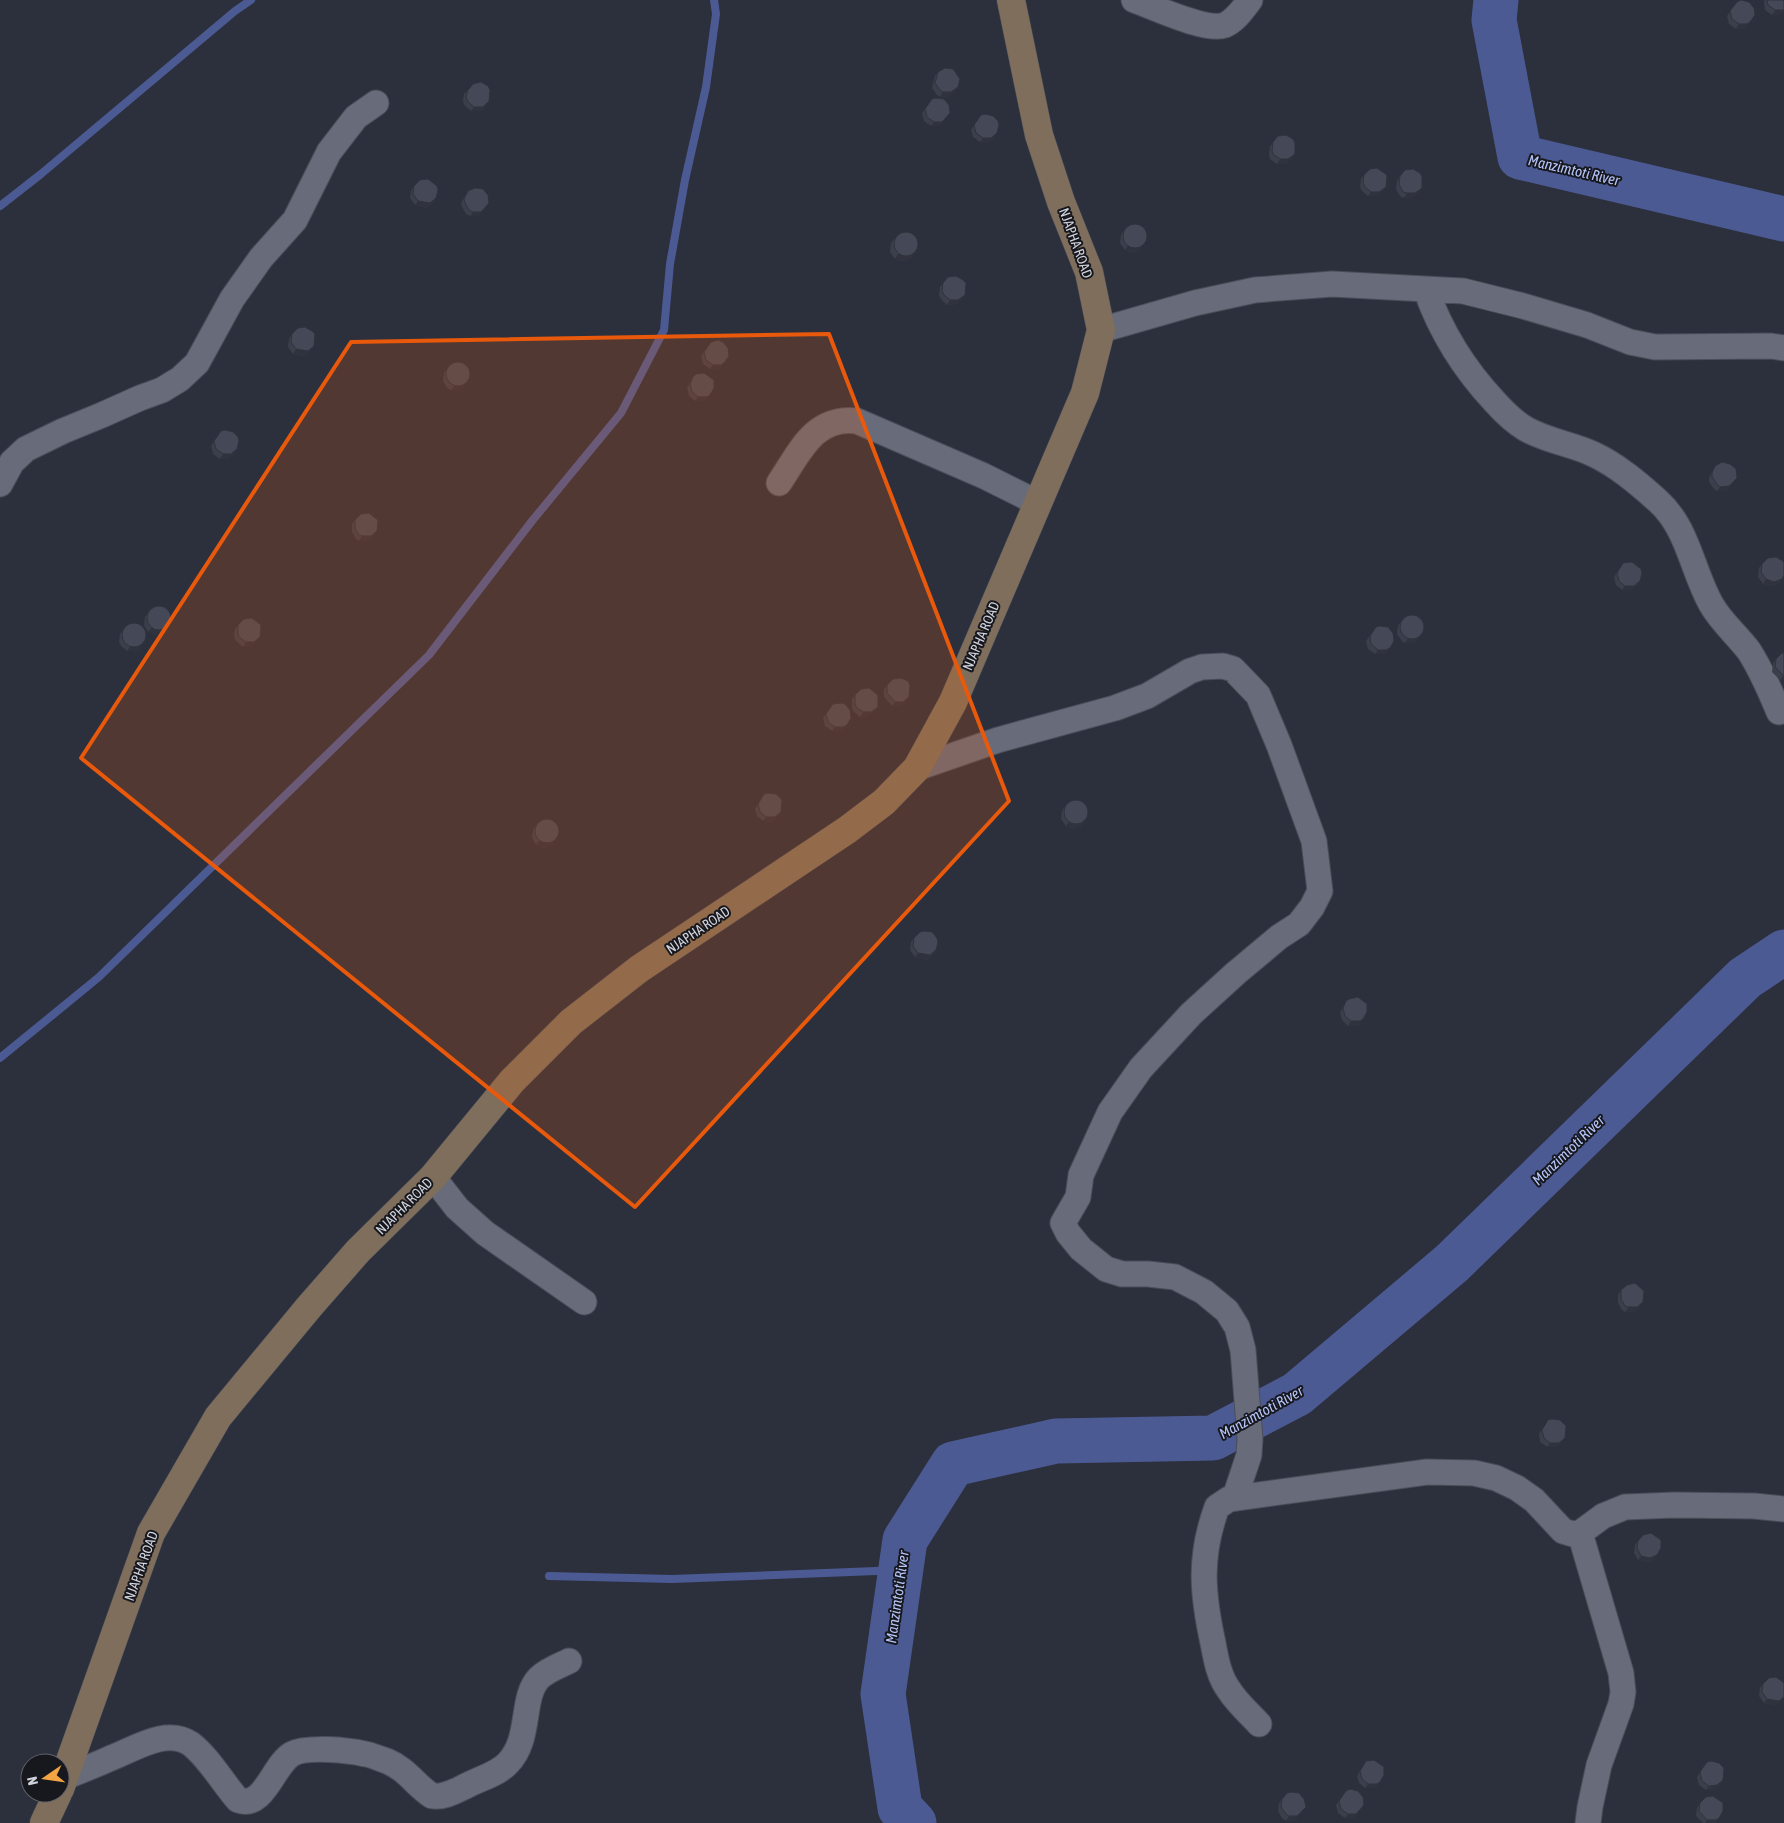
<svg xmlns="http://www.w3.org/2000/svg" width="1784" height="1823" viewBox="0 0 1784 1823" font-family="'Asap Condensed',sans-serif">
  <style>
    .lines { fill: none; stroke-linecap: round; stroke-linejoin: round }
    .stream { stroke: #4c5a94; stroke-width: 8 }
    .river { stroke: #4c5a94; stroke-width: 45 }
    .street-casing { stroke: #4a4d58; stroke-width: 27 }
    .secondary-casing { stroke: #4a4d58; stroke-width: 29 }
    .street { stroke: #676b7a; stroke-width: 25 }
    .secondary { stroke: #7f6e5b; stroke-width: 28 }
    .wall { fill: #3b3f4b }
    .shaded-wall { fill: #30333d }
    .building { fill: #454957; stroke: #30333d }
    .marked { fill: #e8590c; fill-opacity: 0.2; stroke: #e8590c; stroke-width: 4; stroke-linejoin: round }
    .labels { text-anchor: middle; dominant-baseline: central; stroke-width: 4; stroke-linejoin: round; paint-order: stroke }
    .street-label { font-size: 14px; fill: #d2d4dd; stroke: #17181e }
    .water-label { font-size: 15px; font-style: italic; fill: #b6c5f9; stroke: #17181e }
  </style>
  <rect width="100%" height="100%" fill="#2c303d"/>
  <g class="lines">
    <path class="stream" d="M 0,206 L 41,174 L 235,11 L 251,0
      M 0,1058 L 99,977 L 429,655 L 532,521 L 621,413 L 664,330 L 670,264 L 685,180 L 706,87 L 716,14 L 714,0
      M 549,1576 L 672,1579 L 901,1570"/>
    <path class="river" d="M 1496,0 L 1494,20 L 1520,157 L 1784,219
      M 914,1823 L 900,1808 L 883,1694 L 905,1540 L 953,1464 L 1056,1441 L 1213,1438 L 1297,1394 L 1452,1263 L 1745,978 L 1784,952"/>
    <g class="street-casing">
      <path id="street" d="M 1134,0 C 1154,7 1206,32 1225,25 C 1236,20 1243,9 1250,0
        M 1426,290 C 1441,332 1464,369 1495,402 C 1504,412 1514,422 1526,429 C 1547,441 1572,444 1593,454 C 1617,465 1639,484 1658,501 C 1688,528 1692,570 1711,604 C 1721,622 1737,635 1749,651 C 1762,671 1770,691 1779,712
        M 1101,330 L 1195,303 L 1255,290 L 1332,284 L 1463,291 L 1523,306 L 1587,325 L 1630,342 L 1655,347 L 1771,346 L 1784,348
        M 779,483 C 800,452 814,416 857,421 L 984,476 L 1038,503
        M 0,484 L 12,462 L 26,449 L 63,431 L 102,415 L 140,398 L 162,390 L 180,379 L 197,363 L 232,299 L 261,258 L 295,220 L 329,152 L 356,117 L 376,103
        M 917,768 L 998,740 L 1115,708 L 1147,696 L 1190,671 L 1202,667 L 1223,666 L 1233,669 L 1258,695 L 1279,745 L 1314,841 L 1320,891 L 1312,907 L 1299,924 L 1279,937 L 1236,973 L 1191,1014 L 1141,1068 L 1110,1112 L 1081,1175 L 1078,1197 L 1063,1223 L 1068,1233 L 1081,1249 L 1106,1269 L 1122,1274 L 1148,1274 L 1175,1277 L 1204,1292 L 1227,1311 L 1237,1327 L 1243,1350 L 1250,1439 L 1249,1455 L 1235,1497
        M 433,1177 L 457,1208 L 485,1233 L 584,1302
        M 1580,1533 L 1621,1673 L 1623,1692 L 1621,1704 L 1599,1765 L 1590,1807 L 1588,1823
        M 1259,1724 C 1249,1713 1237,1703 1229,1690 C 1219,1677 1216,1659 1213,1643 C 1202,1593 1199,1556 1217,1507 L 1229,1499 L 1427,1472 L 1474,1473 L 1496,1478 L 1517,1488 L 1534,1500 L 1563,1531 L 1573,1534 L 1580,1533 L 1603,1516 L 1625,1507 L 1674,1505 L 1754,1506 L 1784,1509
        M 65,1777 C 80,1771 96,1765 111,1758 C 135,1749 166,1727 191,1744 C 209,1758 223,1783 238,1800 C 264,1810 273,1765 292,1754 C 306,1746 349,1750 365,1754 C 372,1755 380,1759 387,1761 C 408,1770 415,1785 432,1796 C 445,1798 457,1790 468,1785 C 481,1778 498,1774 508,1763 C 532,1738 520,1698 539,1678 C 547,1670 559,1666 569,1661"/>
    </g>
    <g class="secondary-casing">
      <path id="secondary" d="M 60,1789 L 151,1533 L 218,1417 L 309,1307 L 358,1251 L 433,1177 L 512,1081 L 571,1022 L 639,969 L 847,830 L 884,802 L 917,768 L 953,702 L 1085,393 L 1101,330 L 1089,272 L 1061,202 L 1039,135 L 1011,0
        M 44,1823 L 58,1793"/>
    </g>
    <use href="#street" class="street"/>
    <use href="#secondary" class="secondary"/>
  </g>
  <path class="wall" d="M 1765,0 L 1784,0 L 1780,15 L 1772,15 L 1765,10 L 1764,2 Z
    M 1737,2 L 1747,27 L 1744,29 L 1736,29 L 1729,24 L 1727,16 Z
    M 938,72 L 955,91 L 948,97 L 940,97 L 937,95 L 932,88 L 935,76 Z
    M 468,90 L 486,106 L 480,111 L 471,111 L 465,106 L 463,102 L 464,94 Z
    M 932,99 L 950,113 L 939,126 L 931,126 L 924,121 L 922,113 Z
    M 981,115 L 994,138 L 988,143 L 980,142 L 973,137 L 971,130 Z
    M 1273,142 L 1292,158 L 1285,164 L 1277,164 L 1270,159 L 1269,155 L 1270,147 Z
    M 1364,175 L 1383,191 L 1376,196 L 1368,196 L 1362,191 L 1360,187 L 1361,179 Z
    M 1400,176 L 1419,192 L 1412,198 L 1404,198 L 1400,196 L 1396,189 L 1397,181 Z
    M 414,186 L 436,198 L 433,202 L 427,208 L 415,205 L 410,198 L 411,191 Z
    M 468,191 L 489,203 L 478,216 L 470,216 L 466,214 L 462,207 L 461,203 Z
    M 1124,230 L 1143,245 L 1140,250 L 1133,253 L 1125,250 L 1120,243 L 1121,235 Z
    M 894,239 L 914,254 L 910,259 L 903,261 L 895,259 L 890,252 L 891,243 Z
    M 943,283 L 962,299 L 955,305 L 947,305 L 941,299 L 939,295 L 940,287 Z
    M 292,334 L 311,351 L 304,356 L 293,354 L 288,347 L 289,339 Z
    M 711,342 L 721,367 L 718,369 L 710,369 L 703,364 L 701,356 Z
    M 447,369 L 463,388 L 459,390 L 451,390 L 447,388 L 443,381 L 444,373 Z
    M 693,377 L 707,399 L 703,401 L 695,401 L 689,396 L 687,388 Z
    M 221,431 L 237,449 L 234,454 L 228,459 L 220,459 L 213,454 L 211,446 Z
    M 1715,466 L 1737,478 L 1726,491 L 1717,491 L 1714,489 L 1709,482 L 1709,478 Z
    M 355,520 L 374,536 L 368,541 L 359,541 L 356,539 L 352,532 L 352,524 Z
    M 1623,563 L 1640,581 L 1637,585 L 1631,590 L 1622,590 L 1616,585 L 1614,577 Z
    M 1762,564 L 1779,584 L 1771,586 L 1763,584 L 1758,577 L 1759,568 Z
    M 148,613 L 164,632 L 156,635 L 148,632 L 144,625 L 145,617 Z
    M 1401,621 L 1417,641 L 1413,643 L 1405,643 L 1402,641 L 1397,634 L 1398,626 Z
    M 238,625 L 260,637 L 257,641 L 251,646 L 243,647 L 236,641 L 234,637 L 235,629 Z
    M 1376,627 L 1387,652 L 1383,654 L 1375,654 L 1368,649 L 1366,641 Z
    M 123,630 L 139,649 L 135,651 L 127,651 L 121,646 L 119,642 L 120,634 Z
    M 1784,653 L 1784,680 L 1780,680 L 1772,672 L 1773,663 L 1776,659 Z
    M 887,685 L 906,701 L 900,706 L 892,706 L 884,697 L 884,689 Z
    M 855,695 L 874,711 L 868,716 L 860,717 L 853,711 L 852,707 L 852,699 Z
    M 833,704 L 843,729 L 840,731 L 832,731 L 825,726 L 823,718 Z
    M 764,794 L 781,812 L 778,816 L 772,822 L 763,821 L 757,816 L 755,809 Z
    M 1065,806 L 1084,822 L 1081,826 L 1073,829 L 1066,826 L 1061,819 L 1062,811 Z
    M 536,825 L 555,840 L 552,845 L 544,848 L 536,845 L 532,838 L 533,830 Z
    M 914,938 L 936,950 L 933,954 L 927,960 L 915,957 L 910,950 L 911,942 Z
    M 1346,1001 L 1360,1024 L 1357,1026 L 1348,1026 L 1342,1020 L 1340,1013 Z
    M 1621,1290 L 1640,1307 L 1634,1312 L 1625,1312 L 1622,1310 L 1618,1303 L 1618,1295 Z
    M 1548,1420 L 1562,1442 L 1556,1447 L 1547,1447 L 1540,1442 L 1539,1434 Z
    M 1638,1541 L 1654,1560 L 1647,1562 L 1638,1560 L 1634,1553 L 1635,1545 Z
    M 1763,1684 L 1782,1700 L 1776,1705 L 1764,1703 L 1759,1696 L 1760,1688 Z
    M 1366,1761 L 1377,1786 L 1374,1788 L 1365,1788 L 1359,1783 L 1357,1776 Z
    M 1707,1762 L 1720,1785 L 1714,1790 L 1706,1790 L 1699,1785 L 1697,1777 Z
    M 1346,1791 L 1361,1809 L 1353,1818 L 1345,1818 L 1338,1813 L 1336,1805 Z
    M 1282,1799 L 1306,1807 L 1294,1821 L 1286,1821 L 1282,1818 L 1278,1811 L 1279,1803 Z
    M 1700,1803 L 1716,1823 L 1703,1823 L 1696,1816 L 1697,1808 Z"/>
  <path class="shaded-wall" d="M 1775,10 L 1784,10 L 1784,12 L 1780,15 L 1772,15 Z
    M 1750,22 L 1747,27 L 1744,29 L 1736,29 L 1739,24 Z
    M 958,87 L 955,91 L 948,97 L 940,97 L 943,92 Z
    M 489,101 L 486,106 L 480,111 L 471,111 L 474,107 Z
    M 950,113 L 939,126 L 931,126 L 934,122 Z
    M 997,133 L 994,138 L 988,143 L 980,142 L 983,138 Z
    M 1295,154 L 1292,158 L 1285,164 L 1277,164 L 1280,159 Z
    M 1386,187 L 1383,191 L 1376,196 L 1368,196 L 1371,192 Z
    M 1422,188 L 1419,192 L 1412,198 L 1404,198 L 1407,193 Z
    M 436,198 L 433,202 L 427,208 L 415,205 L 418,201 Z
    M 489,203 L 478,216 L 470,216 L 473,212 Z
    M 1128,245 L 1143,245 L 1140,250 L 1133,253 L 1125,250 Z
    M 898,254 L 914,254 L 910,259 L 903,261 L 895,259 Z
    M 965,295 L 962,299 L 955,305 L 947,305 L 950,300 Z
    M 314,346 L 311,351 L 304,356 L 293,354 L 296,349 Z
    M 724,363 L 721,367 L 718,369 L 710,369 L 713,365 Z
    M 466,384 L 463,388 L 459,390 L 451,390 L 454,386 Z
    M 710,395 L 707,399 L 703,401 L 695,401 L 698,397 Z
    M 237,449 L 234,454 L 228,459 L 220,459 L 223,454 Z
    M 1737,478 L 1726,491 L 1717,491 L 1720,487 Z
    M 377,531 L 374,536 L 368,541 L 359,541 L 362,536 Z
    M 1766,579 L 1782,579 L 1779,584 L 1771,586 L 1763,584 Z
    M 1640,581 L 1637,585 L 1631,590 L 1622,590 L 1625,586 Z
    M 151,628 L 167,628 L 164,632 L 156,635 L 148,632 Z
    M 1420,636 L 1417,641 L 1413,643 L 1405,643 L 1408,638 Z
    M 260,637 L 257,641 L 251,646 L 243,647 L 246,642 Z
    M 142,645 L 139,649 L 135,651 L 127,651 L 130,647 Z
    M 1390,648 L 1387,652 L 1383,654 L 1375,654 L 1378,650 Z
    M 1783,676 L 1784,676 L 1784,680 L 1780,680 Z
    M 909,697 L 906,701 L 900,706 L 892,706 L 895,702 Z
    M 878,707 L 874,711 L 868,716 L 860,717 L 863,712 Z
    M 847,725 L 843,729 L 840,731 L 832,731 L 835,727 Z
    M 781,812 L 778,816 L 772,822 L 763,821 L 766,817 Z
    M 1069,822 L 1084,822 L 1081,826 L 1073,829 L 1066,826 Z
    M 555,840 L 552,845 L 544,848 L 536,845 L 539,841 Z
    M 936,950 L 933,954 L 927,960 L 915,957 L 918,953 Z
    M 1363,1019 L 1360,1024 L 1357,1026 L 1348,1026 L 1351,1021 Z
    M 1643,1302 L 1640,1307 L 1634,1312 L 1625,1312 L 1629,1307 Z
    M 1565,1438 L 1562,1442 L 1556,1447 L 1547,1447 L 1550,1443 Z
    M 1657,1555 L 1654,1560 L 1647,1562 L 1638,1560 L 1641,1556 Z
    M 1784,1697 L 1782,1700 L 1776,1705 L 1764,1703 L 1767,1699 Z
    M 1723,1780 L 1720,1785 L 1714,1790 L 1706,1790 L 1709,1786 Z
    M 1380,1782 L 1377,1786 L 1374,1788 L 1365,1788 L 1368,1784 Z
    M 1364,1805 L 1353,1818 L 1345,1818 L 1348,1814 Z
    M 1306,1807 L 1294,1821 L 1286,1821 L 1289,1816 Z
    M 1719,1818 L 1715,1823 L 1705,1823 L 1707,1820 Z"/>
  <path class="building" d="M 1741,0 L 1749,2 L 1754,8 L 1755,15 L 1750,22 L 1747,24 L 1739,24 L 1732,19 L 1730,11 L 1737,2 Z
    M 1767,0 L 1784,0 L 1784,10 L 1775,10 L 1768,5 Z
    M 945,68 L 953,69 L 960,79 L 958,87 L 951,92 L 943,92 L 940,90 L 935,83 L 938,72 Z
    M 481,82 L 488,86 L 490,90 L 489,101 L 483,107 L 474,107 L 468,102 L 466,97 L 468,90 L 473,84 Z
    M 936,98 L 944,99 L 949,105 L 950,113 L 942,122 L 934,122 L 927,117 L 925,109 L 932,99 Z
    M 985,114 L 993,116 L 998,121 L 999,125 L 997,133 L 991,138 L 983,138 L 976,133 L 974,125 L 981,115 Z
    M 1286,135 L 1293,139 L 1295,143 L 1295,154 L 1288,159 L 1280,159 L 1273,154 L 1272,150 L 1273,142 L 1278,136 Z
    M 1377,168 L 1387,175 L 1386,187 L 1379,192 L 1371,192 L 1365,187 L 1363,183 L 1364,175 L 1370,169 Z
    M 1413,169 L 1420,173 L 1422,176 L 1422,188 L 1415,193 L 1407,193 L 1403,192 L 1399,184 L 1400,176 L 1405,170 Z
    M 428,179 L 437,186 L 438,190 L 436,198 L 430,203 L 418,201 L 413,194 L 414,186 L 420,180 Z
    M 475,188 L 483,189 L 488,195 L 489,203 L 481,212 L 473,212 L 469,210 L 465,203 L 464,199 L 468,191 Z
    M1123 236a12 12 0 1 1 24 0a12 12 0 1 1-24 0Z
    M894 244a12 12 0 1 1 24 0a12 12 0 1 1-24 0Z
    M 956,276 L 963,280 L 966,283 L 965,295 L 958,300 L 950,300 L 944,295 L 942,291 L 943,283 L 948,277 Z
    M 305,327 L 312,331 L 315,334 L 314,346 L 308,351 L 296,349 L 291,342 L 292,334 L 298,328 Z
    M 718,340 L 723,342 L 728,348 L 729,356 L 724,363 L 721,365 L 713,365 L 706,360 L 704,352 L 711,342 Z
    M446 374a12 12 0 1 1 24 0a12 12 0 1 1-24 0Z
    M 704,373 L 714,380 L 714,388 L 710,395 L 707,397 L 698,397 L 692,392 L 690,384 L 693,377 L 696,374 Z
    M 225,430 L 233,432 L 238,437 L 239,441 L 237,449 L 231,454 L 223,454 L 216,449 L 214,441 L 221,431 Z
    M 1722,462 L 1730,464 L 1736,469 L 1737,478 L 1729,486 L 1720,487 L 1717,484 L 1712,477 L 1712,473 L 1715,466 Z
    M 369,513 L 378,520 L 377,531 L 371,536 L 362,536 L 359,535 L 355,528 L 355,520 L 361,514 Z
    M 1776,557 L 1783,561 L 1784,563 L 1784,575 L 1782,579 L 1774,582 L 1766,579 L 1761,572 L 1762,564 L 1768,558 Z
    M 1632,562 L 1641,569 L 1642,573 L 1640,581 L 1634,586 L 1625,586 L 1619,581 L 1617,573 L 1623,563 Z
    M147 618a12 12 0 1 1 24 0a12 12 0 1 1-24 0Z
    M1400 627a12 12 0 1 1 24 0a12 12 0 1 1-24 0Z
    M 252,618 L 261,625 L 260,637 L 254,642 L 246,642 L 239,637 L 238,633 L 238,625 L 244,619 Z
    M122 635a12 12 0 1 1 24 0a12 12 0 1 1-24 0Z
    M 1380,626 L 1388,627 L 1393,633 L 1394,641 L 1390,648 L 1386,650 L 1378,650 L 1371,644 L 1370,636 L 1376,627 Z
    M 1782,653 L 1784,653 L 1784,676 L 1775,667 L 1776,659 Z
    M 901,678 L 908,681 L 910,685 L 909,697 L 903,702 L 895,702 L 887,693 L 887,685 L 893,679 Z
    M 869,688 L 878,695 L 878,707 L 871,712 L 863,712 L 856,707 L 855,703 L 855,695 L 861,689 Z
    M 841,703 L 845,704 L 850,710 L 851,718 L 847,725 L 843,727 L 835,727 L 828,722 L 826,714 L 833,704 Z
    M 768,793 L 776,794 L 782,800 L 781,812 L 775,817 L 766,817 L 760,812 L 758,804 L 764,794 Z
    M1064 812a12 12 0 1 1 24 0a12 12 0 1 1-24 0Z
    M535 831a12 12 0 1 1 24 0a12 12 0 1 1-24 0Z
    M 924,931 L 932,932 L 937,938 L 938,942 L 936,950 L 930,955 L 918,953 L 913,946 L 914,938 L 920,932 Z
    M 1358,997 L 1367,1004 L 1367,1012 L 1363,1019 L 1360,1021 L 1351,1021 L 1345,1016 L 1343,1008 L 1346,1001 L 1349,999 Z
    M 1635,1283 L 1644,1291 L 1643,1302 L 1637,1307 L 1629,1307 L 1625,1306 L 1621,1299 L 1621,1290 L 1627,1285 Z
    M 1552,1419 L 1560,1420 L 1566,1426 L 1565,1438 L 1559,1443 L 1550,1443 L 1544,1438 L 1542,1430 L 1548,1420 Z
    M 1651,1533 L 1661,1540 L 1661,1548 L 1657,1555 L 1650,1558 L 1641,1556 L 1637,1548 L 1638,1541 L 1643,1535 Z
    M 1776,1677 L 1784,1683 L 1784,1697 L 1779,1701 L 1767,1699 L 1762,1692 L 1763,1684 L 1769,1678 Z
    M 1374,1760 L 1384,1767 L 1384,1775 L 1380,1782 L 1377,1784 L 1368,1784 L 1362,1779 L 1360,1771 L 1366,1761 Z
    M 1711,1761 L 1719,1763 L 1724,1768 L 1723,1780 L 1717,1785 L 1709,1786 L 1702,1781 L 1700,1772 L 1707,1762 Z
    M 1350,1789 L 1358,1791 L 1363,1797 L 1364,1805 L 1356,1814 L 1348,1814 L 1341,1809 L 1339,1801 L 1346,1791 Z
    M 1291,1792 L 1299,1793 L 1304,1799 L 1306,1807 L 1297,1816 L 1289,1816 L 1286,1814 L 1281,1807 L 1282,1799 L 1287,1793 Z
    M 1713,1796 L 1723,1803 L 1723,1811 L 1719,1818 L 1716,1820 L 1707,1820 L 1699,1811 L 1700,1803 L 1706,1797 Z"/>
  <path class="marked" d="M 829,334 L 1009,801 L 635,1207 L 81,758 L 351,342 Z"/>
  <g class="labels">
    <g class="street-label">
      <text transform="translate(1076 243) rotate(70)">NJAPHA ROAD</text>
      <text transform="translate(981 636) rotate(-67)">NJAPHA ROAD</text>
      <text transform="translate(698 930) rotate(-34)">NJAPHA ROAD</text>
      <text transform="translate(404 1206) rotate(-45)">NJAPHA ROAD</text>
      <text transform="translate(141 1566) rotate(-70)">NJAPHA ROAD</text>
    </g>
    <g class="water-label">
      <text transform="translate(1574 170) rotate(13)">Manzimtoti River</text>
      <text transform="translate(1568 1150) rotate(-44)">Manzimtoti River</text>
      <text transform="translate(1261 1412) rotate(-29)">Manzimtoti River</text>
      <text transform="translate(897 1597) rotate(-82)">Manzimtoti River</text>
    </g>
  </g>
  <g transform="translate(45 1778) rotate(257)"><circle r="24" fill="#17181e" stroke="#62636a"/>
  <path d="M0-4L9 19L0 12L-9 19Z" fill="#f2a542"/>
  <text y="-8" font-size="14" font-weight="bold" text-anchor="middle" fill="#d2d4dd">N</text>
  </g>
</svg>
